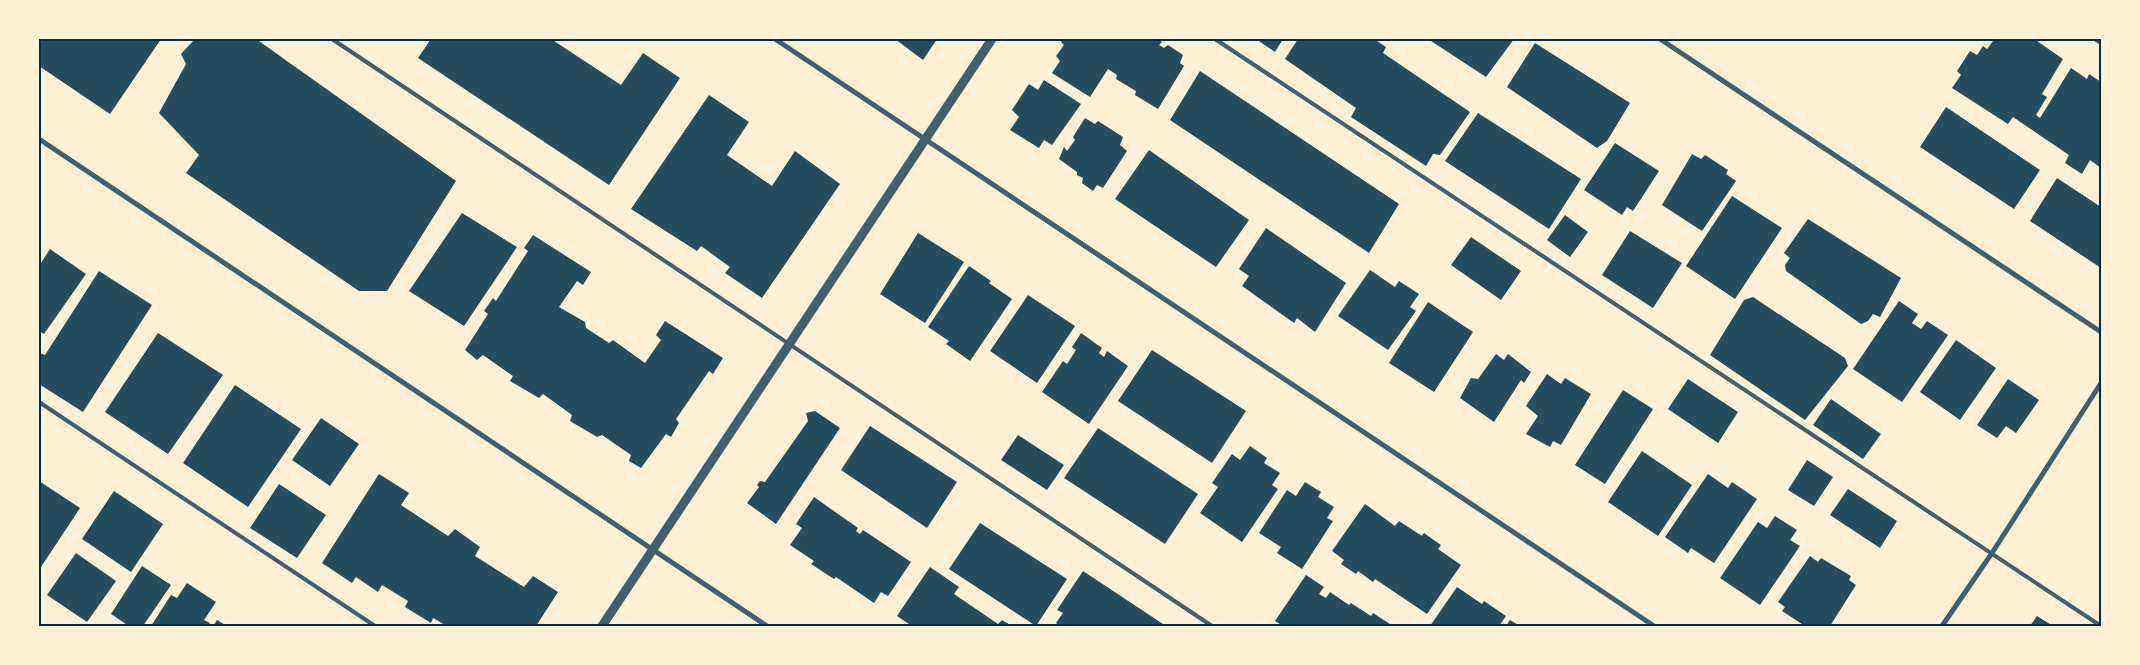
<svg xmlns="http://www.w3.org/2000/svg" width="2140" height="665" viewBox="0 0 2140 665" font-family="Arial,sans-serif">
  <style>
    .building { fill: #264d5e }
    .lines { fill: none; stroke-linecap: round; stroke-linejoin: round }
    .service { stroke: #3f606c; stroke-width: 4 }
    .minor { stroke: #3f606c; stroke-width: 5 }
    .tertiary { stroke: #3f606c; stroke-width: 9 }
    .neatline { fill: none; stroke: #003049; stroke-width: 2 }
  </style>
  <rect width="100%" height="100%" fill="#fdf0d5"/>
  <path class="building" d="M 39,39 L 161,39 L 110,114 L 39,66 Z
    M 195,39 L 256,39 L 456,181 L 387,291 L 359,291 L 186,173 L 199,155 L 159,113 L 186,64 L 181,54 Z
    M 431,39 L 551,39 L 621,85 L 643,53 L 680,78 L 609,185 L 418,58 Z
    M 895,39 L 937,39 L 923,60 Z
    M 1063,39 L 1158,39 L 1162,42 L 1159,45 L 1164,48 L 1168,45 L 1183,55 L 1180,63 L 1184,66 L 1158,109 L 1135,95 L 1136,91 L 1116,79 L 1117,75 L 1108,69 L 1090,97 L 1052,73 L 1060,61 L 1056,56 L 1064,45 L 1061,42 Z
    M 1256,39 L 1283,39 L 1275,52 Z
    M 1298,39 L 1374,39 L 1386,47 L 1383,53 L 1470,112 L 1440,155 L 1433,154 L 1426,166 L 1351,117 L 1356,108 L 1285,59 Z
    M 1428,39 L 1514,39 L 1486,77 Z
    M 1989,39 L 2034,39 L 2063,59 L 2042,94 L 2047,97 L 2036,115 L 2040,118 L 2071,68 L 2087,79 L 2089,74 L 2101,82 L 2101,168 L 2090,160 L 2082,174 L 2065,163 L 2069,155 L 2013,117 L 2008,124 L 1952,88 L 1961,75 L 1957,71 L 1970,51 L 1977,55 L 1983,46 L 1987,49 L 1993,41 Z
    M 1535,43 L 1630,103 L 1607,141 L 1597,148 L 1507,87 Z
    M 1200,71 L 1399,204 L 1369,253 L 1170,120 Z
    M 1044,80 L 1081,104 L 1052,145 L 1044,140 L 1039,148 L 1010,130 L 1019,117 L 1012,110 L 1029,84 L 1038,90 Z
    M 709,95 L 749,122 L 727,155 L 772,186 L 795,151 L 840,184 L 762,298 L 725,273 L 730,267 L 701,246 L 697,251 L 631,209 Z
    M 1946,107 L 2040,170 L 2014,209 L 1920,147 Z
    M 1478,113 L 1581,179 L 1549,229 L 1445,161 Z
    M 1085,118 L 1095,124 L 1098,121 L 1123,137 L 1120,145 L 1127,151 L 1103,188 L 1097,185 L 1093,191 L 1082,183 L 1083,178 L 1077,175 L 1077,172 L 1059,159 L 1064,147 L 1067,151 L 1075,140 L 1073,137 Z
    M 1615,143 L 1659,171 L 1633,211 L 1627,207 L 1622,215 L 1584,190 Z
    M 1149,150 L 1249,220 L 1216,267 L 1115,199 Z
    M 1692,154 L 1701,159 L 1705,155 L 1728,170 L 1726,174 L 1736,181 L 1702,231 L 1662,205 Z
    M 2057,178 L 2101,207 L 2101,268 L 2030,221 Z
    M 1732,196 L 1782,228 L 1735,299 L 1686,266 Z
    M 462,213 L 517,247 L 464,326 L 409,291 Z
    M 1565,215 L 1588,232 L 1570,257 L 1547,240 Z
    M 1808,219 L 1901,278 L 1880,317 L 1873,314 L 1868,321 L 1861,324 L 1786,271 L 1785,265 L 1790,258 L 1784,253 Z
    M 1266,228 L 1346,283 L 1315,332 L 1297,318 L 1294,323 L 1242,286 L 1249,276 L 1239,269 Z
    M 1630,231 L 1682,263 L 1653,308 L 1602,275 Z
    M 918,233 L 964,262 L 925,323 L 880,294 Z
    M 533,235 L 591,272 L 583,285 L 577,281 L 559,307 L 585,322 L 586,328 L 609,343 L 613,340 L 645,363 L 661,340 L 656,335 L 665,321 L 723,358 L 713,374 L 709,371 L 676,419 L 679,423 L 671,437 L 666,434 L 641,468 L 629,461 L 631,455 L 602,435 L 597,437 L 570,421 L 572,415 L 543,394 L 539,398 L 510,381 L 513,376 L 483,355 L 477,360 L 465,350 L 488,314 L 484,311 L 493,298 L 496,301 L 528,251 L 524,248 Z
    M 1471,237 L 1521,271 L 1501,300 L 1451,265 Z
    M 50,249 L 86,274 L 44,334 L 39,331 L 39,266 Z
    M 969,266 L 991,281 L 989,283 L 1012,299 L 970,361 L 946,344 L 949,341 L 928,327 Z
    M 1370,270 L 1395,287 L 1399,281 L 1419,294 L 1410,307 L 1416,311 L 1388,350 L 1338,316 Z
    M 99,271 L 152,305 L 83,412 L 39,384 L 39,353 L 45,355 Z
    M 1028,295 L 1075,326 L 1037,383 L 990,351 Z
    M 1753,297 L 1845,358 L 1848,366 L 1805,420 L 1710,355 L 1744,300 Z
    M 1899,301 L 1918,314 L 1912,323 L 1921,329 L 1927,321 L 1948,335 L 1902,402 L 1853,369 Z
    M 1428,302 L 1473,332 L 1434,392 L 1389,363 Z
    M 158,333 L 223,375 L 168,454 L 105,412 Z
    M 1081,333 L 1102,348 L 1099,353 L 1104,357 L 1107,351 L 1128,366 L 1089,424 L 1042,392 L 1063,361 L 1067,364 L 1076,350 L 1072,347 Z
    M 1956,340 L 1996,368 L 1960,420 L 1920,392 Z
    M 1152,350 L 1246,411 L 1212,463 L 1118,401 Z
    M 1496,354 L 1504,360 L 1508,354 L 1531,372 L 1524,383 L 1521,380 L 1494,422 L 1460,398 L 1471,378 L 1478,379 Z
    M 1547,374 L 1561,384 L 1565,378 L 1591,394 L 1561,445 L 1553,441 L 1550,447 L 1526,434 L 1538,416 L 1526,406 Z
    M 1688,379 L 1738,412 L 1718,443 L 1668,409 Z
    M 2008,379 L 2039,400 L 2016,433 L 2006,426 L 1997,438 L 1977,425 Z
    M 235,385 L 301,429 L 248,507 L 183,463 Z
    M 1623,390 L 1653,409 L 1605,484 L 1575,465 Z
    M 1831,399 L 1881,434 L 1863,459 L 1813,425 Z
    M 815,411 L 840,428 L 776,524 L 747,503 L 759,487 L 757,485 L 760,481 L 765,482 L 808,421 L 806,413 Z
    M 321,418 L 359,444 L 330,486 L 292,460 Z
    M 870,426 L 957,482 L 927,528 L 841,470 Z
    M 1098,428 L 1198,494 L 1165,544 L 1064,478 Z
    M 1018,435 L 1064,465 L 1047,490 L 1001,460 Z
    M 1250,446 L 1267,458 L 1264,463 L 1280,473 L 1272,485 L 1278,489 L 1242,542 L 1200,513 L 1218,487 L 1212,483 L 1232,454 L 1240,460 Z
    M 1642,451 L 1692,485 L 1658,536 L 1608,502 Z
    M 1807,460 L 1833,477 L 1814,506 L 1788,490 Z
    M 379,474 L 409,493 L 401,505 L 448,536 L 455,529 L 480,547 L 475,556 L 524,587 L 533,576 L 558,592 L 536,626 L 447,626 L 433,618 L 431,623 L 405,607 L 408,601 L 382,585 L 378,592 L 356,577 L 352,583 L 322,563 Z
    M 1708,474 L 1728,488 L 1732,482 L 1757,499 L 1714,563 L 1691,548 L 1688,553 L 1665,537 Z
    M 39,481 L 80,508 L 39,570 Z
    M 1305,482 L 1321,492 L 1318,497 L 1334,507 L 1327,518 L 1333,521 L 1302,569 L 1277,553 L 1281,547 L 1259,533 L 1287,490 L 1296,496 Z
    M 279,484 L 326,515 L 297,558 L 250,528 Z
    M 1848,489 L 1897,521 L 1880,548 L 1830,515 Z
    M 114,491 L 163,524 L 131,572 L 82,539 Z
    M 814,497 L 858,528 L 856,531 L 860,534 L 863,530 L 911,562 L 888,596 L 881,592 L 874,603 L 836,577 L 834,579 L 811,564 L 814,561 L 790,545 L 802,528 L 796,524 Z
    M 1365,504 L 1395,526 L 1399,521 L 1422,536 L 1424,533 L 1441,545 L 1438,549 L 1461,565 L 1427,614 L 1375,579 L 1373,582 L 1358,571 L 1356,574 L 1341,564 L 1344,560 L 1332,551 Z
    M 1775,516 L 1797,530 L 1790,540 L 1800,546 L 1760,605 L 1720,578 L 1758,522 L 1767,528 Z
    M 980,523 L 1067,579 L 1036,626 L 949,569 Z
    M 76,553 L 116,581 L 87,622 L 47,595 Z
    M 1810,556 L 1818,562 L 1821,558 L 1851,576 L 1849,580 L 1856,585 L 1830,626 L 1805,626 L 1782,611 L 1785,607 L 1778,602 Z
    M 142,566 L 171,585 L 143,626 L 129,626 L 111,614 Z
    M 930,567 L 959,587 L 954,594 L 998,624 L 1002,620 L 1012,626 L 912,626 L 897,616 Z
    M 1083,571 L 1166,626 L 1060,626 L 1056,623 L 1063,613 L 1057,610 Z
    M 1306,575 L 1324,587 L 1319,594 L 1326,598 L 1330,592 L 1349,605 L 1351,603 L 1371,616 L 1373,613 L 1393,626 L 1283,626 L 1275,621 Z
    M 187,583 L 216,602 L 204,620 L 210,623 L 208,626 L 151,626 L 171,595 L 177,598 Z
    M 1457,587 L 1482,604 L 1484,601 L 1506,616 L 1499,626 L 1430,626 Z
    M 2037,616 L 2053,626 L 2030,626 Z
    M 217,620 L 227,626 L 213,626 Z
    M 1510,620 L 1520,626 L 1506,626 Z"/>
  <g class="lines">
    <path class="service" d="M 332,39 L 1212,626
      M 1215,39 L 2101,626
      M 2095,39 L 2101,43
      M 39,402 L 375,626"/>
    <path class="minor" d="M 775,39 L 1654,626
      M 1660,39 L 2101,332
      M 39,139 L 767,626
      M 1942,626 L 1992,553 L 2101,383"/>
    <path class="tertiary" d="M 602,626 L 992,39"/>
  </g>
  <rect width="2140" height="665" fill="none" stroke="#fdf0d5" stroke-width="80"/>
  <rect x="40" y="40" width="2060" height="585" class="neatline"/>
</svg>
